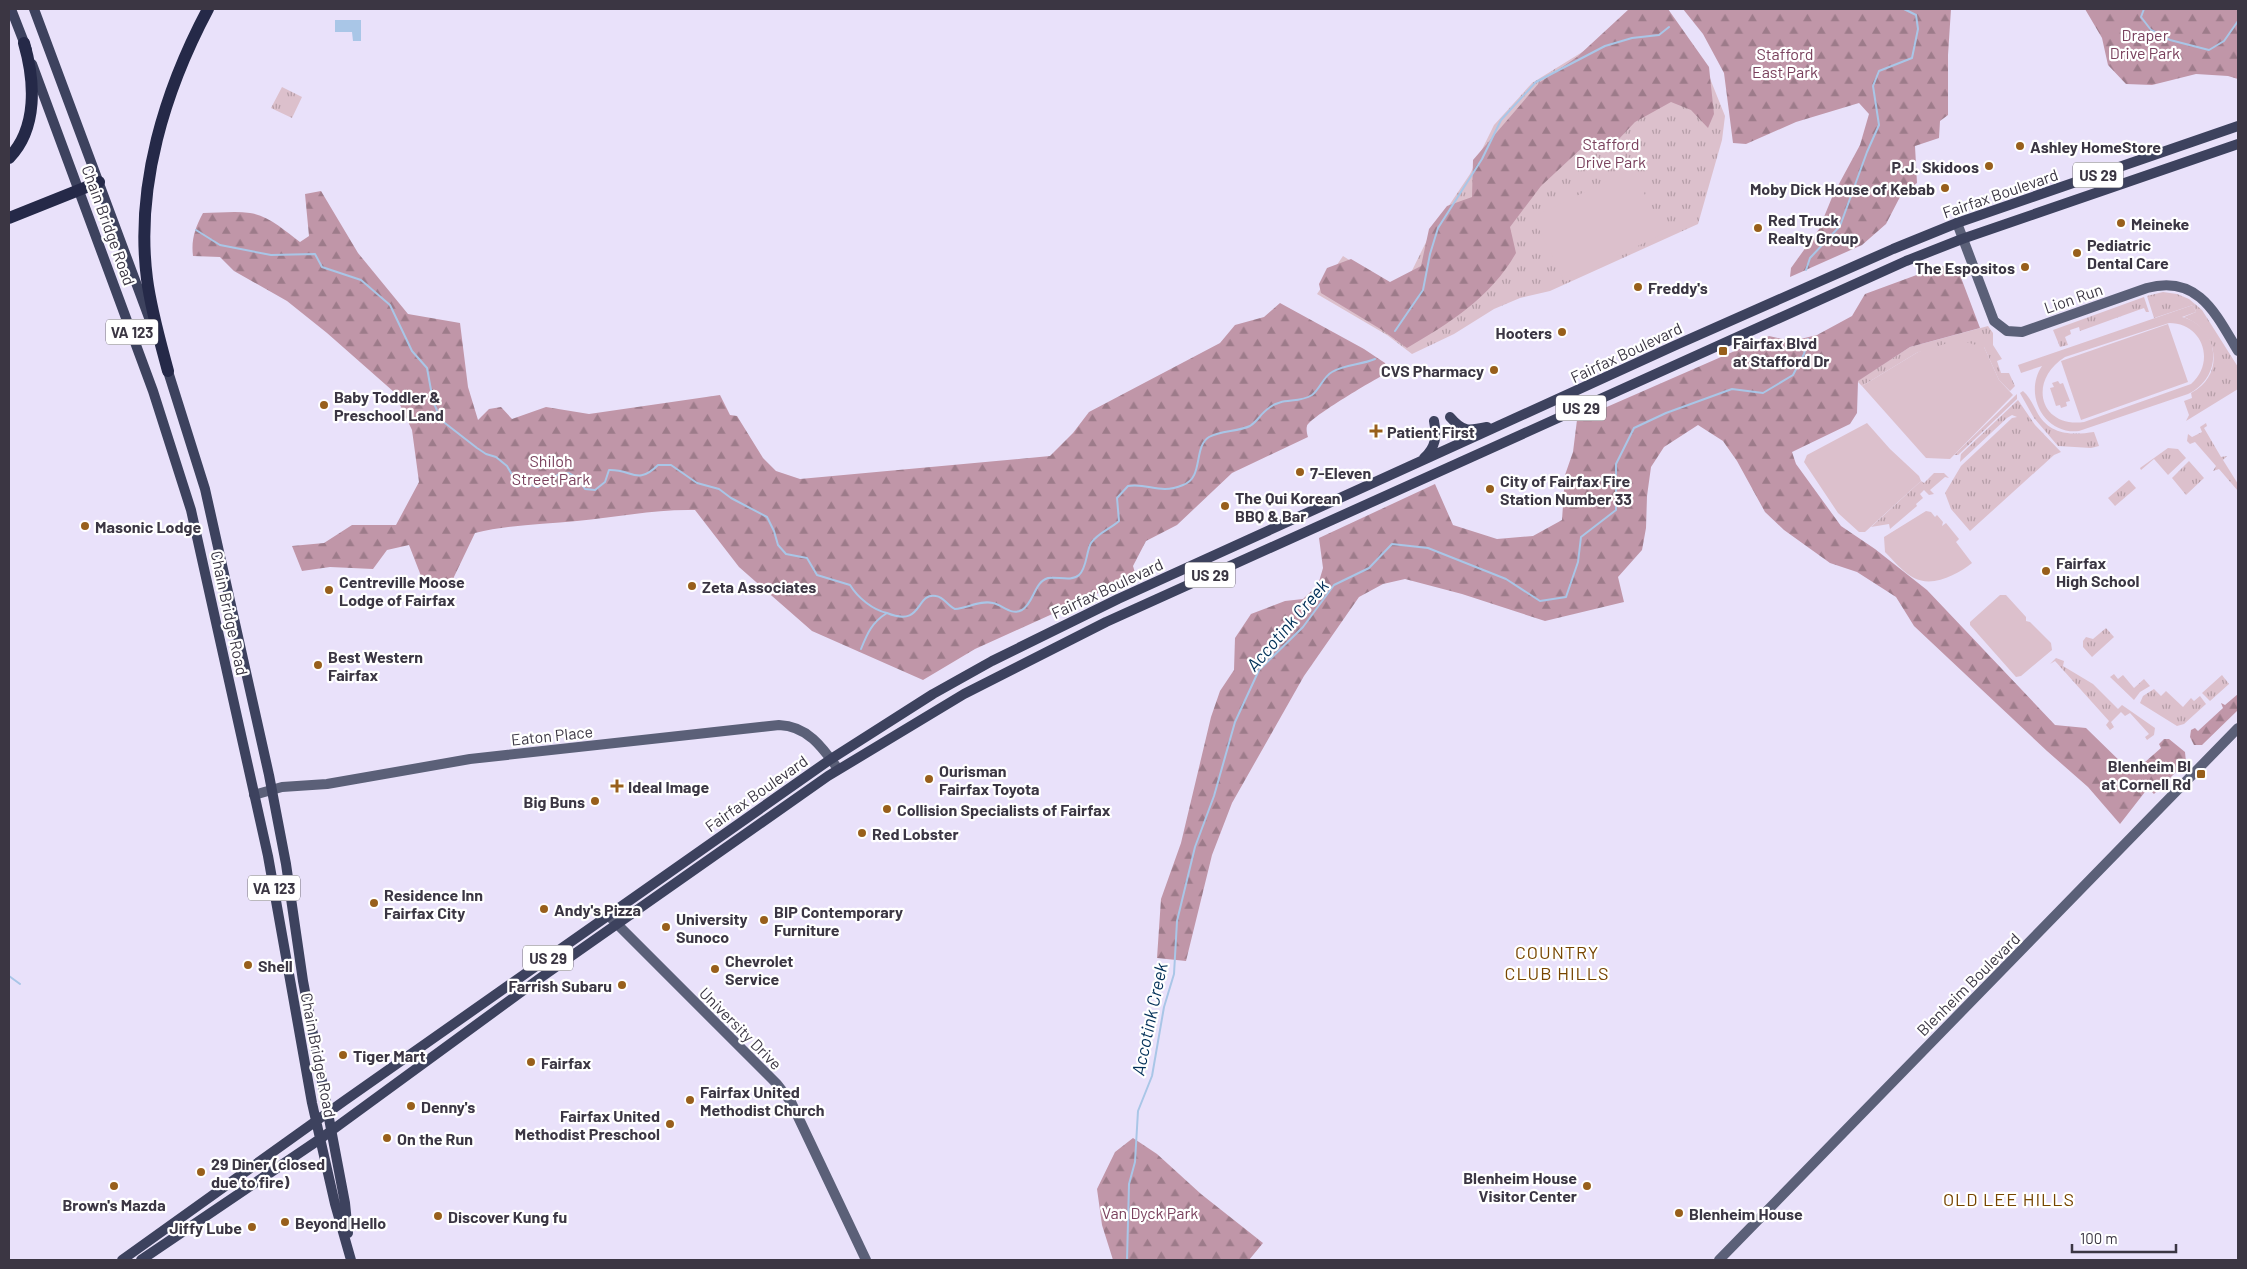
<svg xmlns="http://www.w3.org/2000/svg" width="2247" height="1269" viewBox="0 0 2247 1269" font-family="Barlow,sans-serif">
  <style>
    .grass { fill: url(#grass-tufts) }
    .forest { fill: url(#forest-firs) }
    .garden { fill: #dcc0cc; fill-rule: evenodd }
    .water { fill: #a9c6e7 }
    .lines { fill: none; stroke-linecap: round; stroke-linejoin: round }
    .stream { stroke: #a9c6e7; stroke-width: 2 }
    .secondary { stroke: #5b6078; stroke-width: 10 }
    .primary { stroke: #3d425e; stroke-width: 10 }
    .highway { stroke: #252948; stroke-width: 12 }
    .poi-dot { fill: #985f1b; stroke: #fff; stroke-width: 2 }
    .labels { text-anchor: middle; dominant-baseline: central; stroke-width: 4.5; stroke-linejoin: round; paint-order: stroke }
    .shield { fill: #fff; stroke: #76727b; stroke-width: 1 }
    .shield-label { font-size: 15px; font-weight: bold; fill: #3b3643 }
    .park-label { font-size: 16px; fill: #7a415d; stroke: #fff }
    .poi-label { font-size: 16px; font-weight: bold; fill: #3b3643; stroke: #fff; text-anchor: start }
    .street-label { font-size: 16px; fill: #3b3643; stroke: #fff }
    .water-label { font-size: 18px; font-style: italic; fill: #023058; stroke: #fff }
    .neighbourhood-label { font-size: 18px; letter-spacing: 1px; fill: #774500; stroke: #fff }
  </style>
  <defs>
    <pattern id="grass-tufts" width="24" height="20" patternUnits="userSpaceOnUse" patternTransform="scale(1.25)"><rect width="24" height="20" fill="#dcc0cc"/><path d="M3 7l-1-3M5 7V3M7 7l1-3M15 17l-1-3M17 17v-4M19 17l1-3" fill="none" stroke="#b49da7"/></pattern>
    <pattern id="forest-firs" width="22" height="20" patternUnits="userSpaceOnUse" patternTransform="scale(1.25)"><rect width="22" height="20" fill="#c096a8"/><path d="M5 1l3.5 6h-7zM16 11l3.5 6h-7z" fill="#9d7b8a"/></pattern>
  </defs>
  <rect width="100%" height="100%" fill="#e9e1fa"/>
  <path class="grass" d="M 1652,9 L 1709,76 L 1725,116 L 1722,140 L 1698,224 L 1550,291 L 1520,298 L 1494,309 L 1454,334 L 1412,354 L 1387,335 L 1317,294 L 1343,256 L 1401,293 L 1430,234 L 1470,174 L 1494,125 L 1532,83 Z
    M 282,87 L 302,97 L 292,118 L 271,108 Z
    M 2163,292 L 2177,294 L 2189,299 L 2202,310 L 2238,367 L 2238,389 L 2186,421 L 2189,415 L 2184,401 L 2192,398 L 2191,393 C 2226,375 2218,330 2184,317 L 2196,312 L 2193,305 L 2154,318 L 2147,296 Z
    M 2144,297 L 2149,312 L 2146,312 L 2144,308 L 2080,331 L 2079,327 L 2070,330 L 2071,334 L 2065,337 L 2068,345 L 2060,347 L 2053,330 Z
    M 1988,326 L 1993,333 L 1993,345 L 2002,359 L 1997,361 L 2001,373 L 2009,373 L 2015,386 L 2010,391 L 1999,380 L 1984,347 L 1918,352 L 1862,386 L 1857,381 L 1910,347 Z
    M 2023,391 C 2030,397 2034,407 2038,414 C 2051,436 2074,435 2094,432 L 2099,446 L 2091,448 L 2058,446 L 2034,418 L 2020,393 Z
    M 2017,394 L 2017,399 L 1958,455 L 1954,455 Z
    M 2018,400 L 2035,425 L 2061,452 L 2054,455 L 1970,531 L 1951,509 L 1945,493 L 1961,466 L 2012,418 L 2017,417 L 2012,415 L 2007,418 L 1960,462 L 1961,454 Z
    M 2206,423 L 2207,426 L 2204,428 L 2221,457 L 2227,456 L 2223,460 L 2238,484 L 2238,491 L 2219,469 L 2213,471 L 2216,466 L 2195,442 L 2190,444 L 2187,441 L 2188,434 L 2192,437 L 2202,432 L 2200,427 Z
    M 2168,448 L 2178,449 L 2186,458 L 2168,475 L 2154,459 L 2141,470 L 2140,468 Z
    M 2189,461 L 2204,478 L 2186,495 L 2172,478 Z
    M 1934,473 L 1944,473 L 1949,478 L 1945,477 L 1930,490 L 1934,494 L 1929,495 L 1924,490 L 1920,494 L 1923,498 L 1916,504 L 1917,506 L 1890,529 L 1889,524 L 1871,527 L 1921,481 L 1924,483 Z
    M 2129,480 L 2136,488 L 2115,506 L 2108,498 Z
    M 2106,628 L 2114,637 L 2092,657 L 2083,647 L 2083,641 L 2086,637 L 2093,639 Z
    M 2056,658 L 2064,661 L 2063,666 L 2093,684 L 2118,709 L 2122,705 L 2155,728 L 2154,735 L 2147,740 L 2145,737 L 2149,734 L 2130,713 L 2125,716 L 2121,712 L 2111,722 L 2114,727 L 2110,730 L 2106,725 L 2109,721 L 2055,661 L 2050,664 Z
    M 2114,674 L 2118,679 L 2123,675 L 2134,688 L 2144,679 L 2150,686 L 2140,692 L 2134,700 L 2110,677 Z
    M 2222,675 L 2229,684 L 2210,701 L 2202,693 Z
    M 2154,689 L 2161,696 L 2166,691 L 2183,707 L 2191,698 L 2194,701 L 2200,696 L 2206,704 L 2184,724 L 2177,726 L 2140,703 L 2143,696 Z"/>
  <path class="forest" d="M 1629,9 L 1668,9 L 1709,67 L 1714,114 L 1708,128 L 1691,110 L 1671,102 L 1635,122 L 1617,141 L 1584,146 L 1541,186 L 1510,227 L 1516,253 C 1491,297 1450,323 1407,348 L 1382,330 L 1321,293 L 1319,284 L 1327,268 L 1351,259 L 1390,282 L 1421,266 L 1429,229 L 1447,206 L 1472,197 L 1473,160 L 1539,83 L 1577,57 Z
    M 1683,9 L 1951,9 L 1948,55 L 1948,115 L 1940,121 L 1939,138 L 1915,146 L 1917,183 L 1902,193 L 1886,224 L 1862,245 L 1790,277 L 1791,268 L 1819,229 L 1833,195 L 1860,145 L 1869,114 L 1859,103 L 1796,122 L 1746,144 L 1733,143 L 1724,73 L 1703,34 Z
    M 2085,9 L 2238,9 L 2238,79 L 2228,76 L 2196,74 L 2152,85 L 2126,84 L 2108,65 L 2102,38 Z
    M 321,191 L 358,253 L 408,314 L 460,323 L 468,387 L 478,420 L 489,409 L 501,407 L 512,419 L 546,407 L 589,414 L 720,395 L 730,415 L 737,416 L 763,458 L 776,471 L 800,479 L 1050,456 L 1073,433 L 1089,412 L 1220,343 L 1235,325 L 1264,317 L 1280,303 L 1364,349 L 1385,363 L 1389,372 C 1377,378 1310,417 1307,426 C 1306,429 1307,434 1308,437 L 1232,473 L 1177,525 L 1146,541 L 1133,566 L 1136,576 L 975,649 L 923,680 L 812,631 L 739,567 L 695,510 C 655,509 617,517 577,521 C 543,524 508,525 475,533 L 452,581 L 423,581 L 409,545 L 387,550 L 373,569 L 330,567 L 302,571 L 292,546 L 324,543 L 352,525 L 396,525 L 419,482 L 412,430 L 394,392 L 327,333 L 287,301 L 234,271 L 220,257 L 193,256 C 191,240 195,228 203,213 C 218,213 235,211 250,213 C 269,216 285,231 300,242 L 309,236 L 305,194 Z
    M 1941,266 L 1957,267 L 1980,328 L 1910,347 L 1858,381 L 1857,413 L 1850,424 L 1792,452 L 1796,464 L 1841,526 L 1875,549 L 1927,590 L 2055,725 L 2086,728 L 2128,769 L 2131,766 L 2136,770 L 2161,748 L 2159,744 L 2164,739 L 2169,739 L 2185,752 L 2186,762 L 2181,768 L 2178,766 L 2176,769 L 2178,770 L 2154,794 L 2148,788 L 2120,824 L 2088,787 L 2047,751 L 1914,626 L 1896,597 L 1857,572 L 1830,563 L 1784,530 L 1765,512 L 1737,461 L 1723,441 L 1698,425 L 1664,447 L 1651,467 L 1647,496 L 1646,528 L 1642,550 L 1618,577 L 1624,602 L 1545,621 L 1462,594 L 1405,579 L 1383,584 L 1359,597 L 1304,676 L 1232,803 L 1212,855 L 1186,961 L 1157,958 L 1161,899 L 1181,843 L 1211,717 L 1220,691 L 1234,670 L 1235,638 L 1251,614 L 1285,601 L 1303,599 L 1318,585 L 1323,568 L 1319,538 L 1435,484 L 1453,525 L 1497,539 L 1533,536 L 1562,520 L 1565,475 L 1573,452 L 1577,420 L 1769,336 L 1792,341 L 1817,335 L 1852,316 L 1865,294 Z
    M 2238,694 L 2238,710 L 2202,745 L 2194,745 L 2190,737 L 2191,730 L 2195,728 L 2198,731 L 2223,708 L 2221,703 L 2225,705 Z
    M 1133,1138 L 1157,1154 L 1201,1194 L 1263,1243 L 1249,1260 L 1113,1260 L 1102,1225 L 1097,1189 L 1115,1152 Z"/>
  <path class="garden" d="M 1632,169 L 1664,233 L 1565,282 L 1533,217 Z
    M 2193,305 L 2196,312 L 2182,317 C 2221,327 2224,377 2188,394 L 2079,431 C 2044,435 2023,394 2042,366 L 2021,373 L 2018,365 ZM 2169,323 C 2203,323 2216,362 2191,384 L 2084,422 C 2040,428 2027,381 2065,357 Z
    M 2168,324 L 2188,382 L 2081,420 L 2061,361 Z
    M 1958,340 L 1984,347 L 1999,380 L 2013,395 L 1950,459 L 1926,458 L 1862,386 L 1918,352 Z
    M 2058,381 L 2060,384 L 2063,383 L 2070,401 L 2066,402 L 2067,406 L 2061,408 L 2060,405 L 2056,406 L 2050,388 L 2054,387 L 2052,383 Z
    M 1867,423 L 1890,449 L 1919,476 L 1921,481 L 1865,532 L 1859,532 L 1838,513 L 1804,462 L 1807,455 Z
    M 1926,511 L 1931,512 L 1935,517 L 1937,515 L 1943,522 L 1942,526 L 1946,523 L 1959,539 L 1956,542 L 1972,563 C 1958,574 1933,588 1914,578 C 1904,573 1893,560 1885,552 L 1884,537 Z
    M 2000,595 L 2006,595 L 2026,617 L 2026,621 L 2030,622 L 2051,643 L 2052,650 L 2021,676 L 2016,677 L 1970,625 L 1970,622 Z"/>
  <path class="water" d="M 335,20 L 361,20 L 361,41 L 353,41 L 352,32 L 335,32 Z"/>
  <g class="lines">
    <path class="stream" d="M 2144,9 L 2141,17 L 2151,30 L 2170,40 L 2209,50 L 2224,41 L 2238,21
      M 196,230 L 220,245 L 271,255 L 315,254 L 322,267 L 361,280 L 390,305 L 412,351 L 427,368 L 433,401 L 441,420 L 477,448 L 486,454 L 496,457 L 507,466 L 515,480 L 538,487 L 559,474 L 569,473 L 576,477 L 585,489 L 595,490 L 605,482 L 609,470 C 632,469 637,486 658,465 L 671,465 L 697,483 L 719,489 L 731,498 L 767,517 L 774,531 L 778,545 L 786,554 L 807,558 L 817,575 L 850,585 C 858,598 873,610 887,613
      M 1806,270 L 1810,258 L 1840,226 L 1867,152 L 1879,125 L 1873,86 L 1879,71 L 1912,58 L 1918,29 L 1916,15 L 1904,9
      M 1395,331 L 1423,290 L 1430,254 L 1438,228 L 1482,159 L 1501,120 L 1536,82 L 1605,46 L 1632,38 L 1659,35 L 1669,27
      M 861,649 C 867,634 872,622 887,613 C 924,628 915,592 936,596 C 944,597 948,606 955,609 C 968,608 980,600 993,603 C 1003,605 1011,616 1022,610 C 1034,603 1034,582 1048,578 C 1057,576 1071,582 1079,575 C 1087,568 1086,552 1091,543 C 1098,533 1110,529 1119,521 L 1117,498 L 1128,486 C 1150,483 1159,495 1183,485 C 1204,478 1193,447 1209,437 C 1221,430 1237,432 1250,426 C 1258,421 1261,413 1269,408 C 1282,397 1298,404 1312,395 C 1320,389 1323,377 1332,372 C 1345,364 1361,365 1375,359
      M 795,765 L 801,757
      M 9,976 L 20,984
      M 1127,1260 L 1129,1184 L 1135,1162 L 1138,1111 L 1152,1076 L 1164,1007 L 1174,974 L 1177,921 L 1195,847 L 1214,796 L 1235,722 L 1259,670 L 1303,627 L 1334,585 L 1369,568 L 1392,544 L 1428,548 L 1506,579 L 1540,601 L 1566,597 L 1578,562 L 1581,537 L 1616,510 L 1616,464 L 1634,428 L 1666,413 L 1732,389 L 1763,393 L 1793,375 L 1804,354 L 1808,339"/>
    <path class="secondary" d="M 1957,223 L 1994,321 L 2007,331 L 2022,332 L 2147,288 C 2198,274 2216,314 2238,351
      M 254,795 L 282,787 L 327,784 L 470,759 L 779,725 C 808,726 823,748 838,769
      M 611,918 L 777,1084 L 791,1102 L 866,1260
      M 1719,1260 L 2238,728"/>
    <path class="primary" d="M 11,9 L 27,50
      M 34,9 L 151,323
      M 32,64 L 153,391 L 191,510 L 268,856 L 312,1103 L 335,1204 L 351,1260
      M 166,365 L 205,489 L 269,775 L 286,864 L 303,981 L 345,1203 L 348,1233
      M 1450,417 C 1463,432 1468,431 1487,427
      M 1424,458 C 1436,447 1437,436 1434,421
      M 122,1260 L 344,1101 L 831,759 L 933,694 L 992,661 L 1118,599 L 1676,345 L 1893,249 L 1957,223 L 2238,126
      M 141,1260 L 320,1139 L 543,976 L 828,776 L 964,694 L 1106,622 L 1906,261 L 1962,239 L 2238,144"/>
    <path class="highway" d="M 9,158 C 38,128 35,81 24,43
      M 9,218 L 99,182
      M 168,371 C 160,341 151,310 147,279 C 135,186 165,90 208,9"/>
  </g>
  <g class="poi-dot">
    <circle cx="2020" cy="146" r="5"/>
    <circle cx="1989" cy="166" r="5"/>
    <circle cx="1945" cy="188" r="5"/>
    <circle cx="2121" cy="223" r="5"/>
    <circle cx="1758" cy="228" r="5"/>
    <circle cx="2077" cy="253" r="5"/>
    <circle cx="2025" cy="267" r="5"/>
    <circle cx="1638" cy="287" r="5"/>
    <circle cx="1562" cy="332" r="5"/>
    <rect x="1718" y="346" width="10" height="10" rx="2.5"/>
    <circle cx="1494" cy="370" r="5"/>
    <circle cx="324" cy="405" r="5"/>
    <path d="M1373.5 423.5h5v5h5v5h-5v5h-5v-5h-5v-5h5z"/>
    <circle cx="1300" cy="472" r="5"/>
    <circle cx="1490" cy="489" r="5"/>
    <circle cx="1225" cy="506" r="5"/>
    <circle cx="85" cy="526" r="5"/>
    <circle cx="2046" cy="571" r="5"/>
    <circle cx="692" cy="586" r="5"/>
    <circle cx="329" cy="590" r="5"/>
    <circle cx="318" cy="665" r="5"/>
    <rect x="2196" y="769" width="10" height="10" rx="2.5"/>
    <circle cx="929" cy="779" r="5"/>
    <path d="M614.5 778.5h5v5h5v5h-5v5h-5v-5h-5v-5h5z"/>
    <circle cx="595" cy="801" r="5"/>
    <circle cx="887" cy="809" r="5"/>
    <circle cx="862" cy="833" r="5"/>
    <circle cx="374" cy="903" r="5"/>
    <circle cx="544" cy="909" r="5"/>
    <circle cx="764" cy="920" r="5"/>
    <circle cx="666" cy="927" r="5"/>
    <circle cx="248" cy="965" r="5"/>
    <circle cx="715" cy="969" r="5"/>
    <circle cx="622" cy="985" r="5"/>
    <circle cx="343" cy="1055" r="5"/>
    <circle cx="531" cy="1062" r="5"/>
    <circle cx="690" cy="1100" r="5"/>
    <circle cx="411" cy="1106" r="5"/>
    <circle cx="670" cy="1124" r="5"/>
    <circle cx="387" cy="1138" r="5"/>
    <circle cx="201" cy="1172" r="5"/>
    <circle cx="114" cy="1186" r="5"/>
    <circle cx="1587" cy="1186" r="5"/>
    <circle cx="1679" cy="1213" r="5"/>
    <circle cx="438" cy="1216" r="5"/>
    <circle cx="285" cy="1222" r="5"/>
    <circle cx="252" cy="1227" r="5"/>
  </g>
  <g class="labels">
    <g class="shield">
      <rect x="2073" y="162.5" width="50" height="25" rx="4"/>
      <rect x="106" y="319.5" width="52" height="25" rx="4"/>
      <rect x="1556" y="395.5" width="50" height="25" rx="4"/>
      <rect x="1185" y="562.5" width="50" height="25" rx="4"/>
      <rect x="248" y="875.5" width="52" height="25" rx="4"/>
      <rect x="523" y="945.5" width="50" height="25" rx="4"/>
    </g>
    <g class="shield-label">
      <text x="2098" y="175">US 29</text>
      <text x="132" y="332">VA 123</text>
      <text x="1581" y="408">US 29</text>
      <text x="1210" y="575">US 29</text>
      <text x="274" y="888">VA 123</text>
      <text x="548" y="958">US 29</text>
    </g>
    <g class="park-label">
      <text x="2145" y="34">Draper<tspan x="2145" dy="18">Drive Park</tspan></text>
      <text x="1785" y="53">Stafford<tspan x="1785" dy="18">East Park</tspan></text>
      <text x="1611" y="143">Stafford<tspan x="1611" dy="18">Drive Park</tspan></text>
      <text x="551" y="460">Shiloh<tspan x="551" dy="18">Street Park</tspan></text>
      <text x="1150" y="1212">Van Dyck Park</text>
    </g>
    <g class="poi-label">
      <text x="2030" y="146">Ashley HomeStore</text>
      <text x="1979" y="166" text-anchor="end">P.J. Skidoos</text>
      <text x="1935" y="188" text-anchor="end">Moby Dick House of Kebab</text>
      <text x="1768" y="219">Red Truck<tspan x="1768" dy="18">Realty Group</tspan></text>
      <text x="2131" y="223">Meineke</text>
      <text x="2087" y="244">Pediatric<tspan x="2087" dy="18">Dental Care</tspan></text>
      <text x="2015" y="267" text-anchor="end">The Espositos</text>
      <text x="1648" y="287">Freddy's</text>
      <text x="1552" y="332" text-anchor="end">Hooters</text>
      <text x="1733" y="342">Fairfax Blvd<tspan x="1733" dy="18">at Stafford Dr</tspan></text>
      <text x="1484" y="370" text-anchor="end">CVS Pharmacy</text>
      <text x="334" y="396">Baby Toddler &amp;<tspan x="334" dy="18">Preschool Land</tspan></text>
      <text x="1387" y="431">Patient First</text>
      <text x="1310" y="472">7-Eleven</text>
      <text x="1500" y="480">City of Fairfax Fire<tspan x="1500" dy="18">Station Number 33</tspan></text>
      <text x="1235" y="497">The Qui Korean<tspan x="1235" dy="18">BBQ &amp; Bar</tspan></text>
      <text x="95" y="526">Masonic Lodge</text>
      <text x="2056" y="562">Fairfax<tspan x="2056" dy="18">High School</tspan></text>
      <text x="339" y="581">Centreville Moose<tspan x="339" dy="18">Lodge of Fairfax</tspan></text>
      <text x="702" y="586">Zeta Associates</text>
      <text x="328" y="656">Best Western<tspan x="328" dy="18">Fairfax</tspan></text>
      <text x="2191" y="765" text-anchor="end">Blenheim Bl<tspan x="2191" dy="18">at Cornell Rd</tspan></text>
      <text x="939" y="770">Ourisman<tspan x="939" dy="18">Fairfax Toyota</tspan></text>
      <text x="628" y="786">Ideal Image</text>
      <text x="585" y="801" text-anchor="end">Big Buns</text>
      <text x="897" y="809">Collision Specialists of Fairfax</text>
      <text x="872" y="833">Red Lobster</text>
      <text x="384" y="894">Residence Inn<tspan x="384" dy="18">Fairfax City</tspan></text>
      <text x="554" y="909">Andy's Pizza</text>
      <text x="774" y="911">BIP Contemporary<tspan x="774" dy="18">Furniture</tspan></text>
      <text x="676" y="918">University<tspan x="676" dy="18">Sunoco</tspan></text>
      <text x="725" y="960">Chevrolet<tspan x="725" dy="18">Service</tspan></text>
      <text x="258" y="965">Shell</text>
      <text x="612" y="985" text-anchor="end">Farrish Subaru</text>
      <text x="353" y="1055">Tiger Mart</text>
      <text x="541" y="1062">Fairfax</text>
      <text x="700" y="1091">Fairfax United<tspan x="700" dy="18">Methodist Church</tspan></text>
      <text x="421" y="1106">Denny's</text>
      <text x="660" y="1115" text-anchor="end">Fairfax United<tspan x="660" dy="18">Methodist Preschool</tspan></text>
      <text x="397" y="1138">On the Run</text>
      <text x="211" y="1163">29 Diner (closed<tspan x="211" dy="18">due to fire)</tspan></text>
      <text x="1577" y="1177" text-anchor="end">Blenheim House<tspan x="1577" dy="18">Visitor Center</tspan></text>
      <text x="114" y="1204" text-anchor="middle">Brown's Mazda</text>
      <text x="1689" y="1213">Blenheim House</text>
      <text x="448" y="1216">Discover Kung fu</text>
      <text x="295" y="1222">Beyond Hello</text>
      <text x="242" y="1227" text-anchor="end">Jiffy Lube</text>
    </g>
    <g class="street-label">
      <text transform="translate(2000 193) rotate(-19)">Fairfax Boulevard</text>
      <text transform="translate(109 225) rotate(70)">Chain Bridge Road</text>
      <text transform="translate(2073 298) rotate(-19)">Lion Run</text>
      <text transform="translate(1626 352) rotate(-25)">Fairfax Boulevard</text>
      <text transform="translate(1107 588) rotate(-25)">Fairfax Boulevard</text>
      <text transform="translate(230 613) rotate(78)">Chain Bridge Road</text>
      <text transform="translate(552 735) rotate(-6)">Eaton Place</text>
      <text transform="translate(756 793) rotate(-35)">Fairfax Boulevard</text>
      <text transform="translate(1968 984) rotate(-45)">Blenheim Boulevard</text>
      <text transform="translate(741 1028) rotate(45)">University Drive</text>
      <text transform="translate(319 1055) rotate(79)">Chain Bridge Road</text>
    </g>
    <g class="water-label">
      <text transform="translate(1287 625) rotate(-49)">Accotink Creek</text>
      <text transform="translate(1149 1019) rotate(-78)">Accotink Creek</text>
    </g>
    <g class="neighbourhood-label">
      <text x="1557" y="952">COUNTRY<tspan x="1557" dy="21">CLUB HILLS</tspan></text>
      <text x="2009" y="1199">OLD LEE HILLS</text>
    </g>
  </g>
  <rect width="2247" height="1269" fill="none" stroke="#3b3643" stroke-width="20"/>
  <path d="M2072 1244v8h104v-8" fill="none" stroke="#3b3643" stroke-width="2.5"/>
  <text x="2080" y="1244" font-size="15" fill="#3b3643" stroke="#ffffff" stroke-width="4" paint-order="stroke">100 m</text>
</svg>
